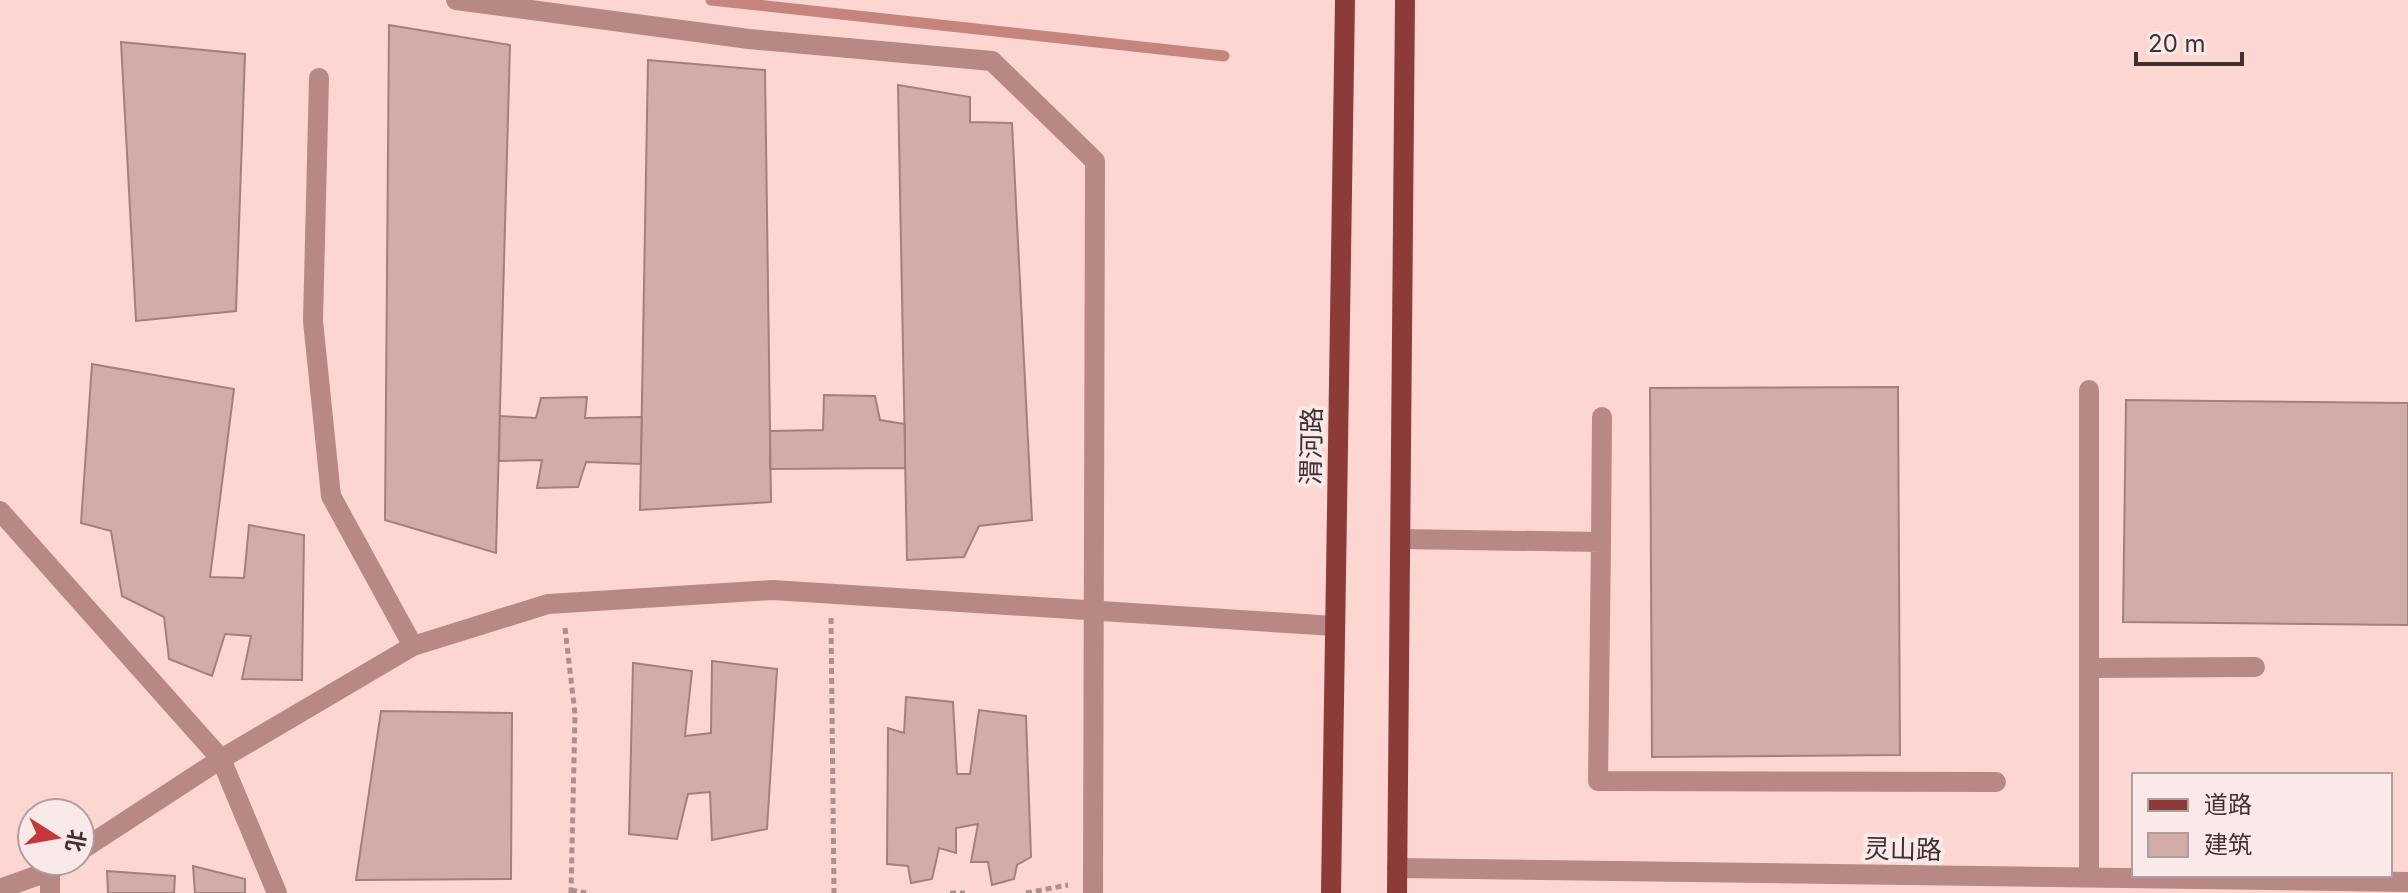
<svg xmlns="http://www.w3.org/2000/svg" width="2408" height="893" viewBox="0 0 2408 893" font-family="Inter,'Noto Sans SC',sans-serif">
  <style>
    .lines { fill: none; stroke-linecap: round; stroke-linejoin: round }
    .stream { stroke: #c5847e; stroke-width: 11 }
    .building { fill: #d1aca8; stroke: #a4807d; stroke-width: 2 }
    .path { stroke: #ad908d; stroke-width: 5; stroke-dasharray: 6 4; stroke-linecap: butt }
    .minor { stroke: #b78884; stroke-width: 20 }
    .major { stroke: #8c3b38; stroke-width: 20 }
    .labels { text-anchor: middle; dominant-baseline: central; stroke-width: 8; stroke-linejoin: round; paint-order: stroke }
    .street-label { font-size: 26px; fill: #403130; stroke: #f9e9e8 }
  </style>
  <rect width="100%" height="100%" fill="#fdd6d2"/>
  <g class="lines">
    <path class="stream" d="M 711,0 L 1224,56"/>
  </g>
  <path class="building" d="M 389,25 L 510,45 L 496,553 L 385,520 Z
    M 121,42 L 245,54 L 236,311 L 136,321 Z
    M 648,60 L 765,70 L 771,502 L 640,510 Z
    M 898,85 L 970,97 L 970,122 L 1012,123 L 1032,520 L 979,526 L 964,557 L 907,560 Z
    M 92,364 L 234,389 L 210,577 L 244,578 L 249,525 L 304,535 L 302,680 L 242,679 L 251,636 L 225,634 L 212,676 L 169,659 L 164,617 L 122,596 L 111,531 L 81,523 Z
    M 1898,387 L 1900,755 L 1652,757 L 1650,388 Z
    M 824,395 L 875,396 L 880,420 L 905,424 L 905,468 L 770,469 L 770,431 L 823,430 Z
    M 587,397 L 585,418 L 642,417 L 641,464 L 586,462 L 578,487 L 537,488 L 542,460 L 499,461 L 500,416 L 536,418 L 541,398 Z
    M 2126,400 L 2408,403 L 2408,625 L 2123,622 Z
    M 712,661 L 777,669 L 767,829 L 712,840 L 710,792 L 688,794 L 677,839 L 629,834 L 633,663 L 692,671 L 685,736 L 711,733 Z
    M 906,697 L 953,702 L 957,774 L 970,774 L 979,710 L 1026,716 L 1031,857 L 1017,865 L 1014,879 L 992,885 L 988,862 L 971,862 L 978,824 L 956,828 L 956,853 L 939,848 L 932,879 L 911,883 L 908,866 L 887,864 L 888,728 L 904,733 Z
    M 381,711 L 512,713 L 511,879 L 356,880 Z
    M 193,866 L 245,879 L 245,893 L 195,893 Z
    M 107,871 L 175,876 L 174,893 L 108,893 Z"/>
  <g class="lines">
    <path class="path" d="M 831,618 L 834,893
      M 565,628 L 575,714 L 571,893
      M 571,890 L 586,893
      M 950,893 L 965,893
      M 1026,893 L 1068,885"/>
    <path class="minor" d="M 456,0 L 749,39 L 992,61 L 1095,161 L 1093,893
      M 319,78 L 313,321 L 331,496 L 413,646
      M 2089,390 L 2089,878
      M 0,511 L 221,759 L 277,893
      M 1400,539 L 1601,542 L 1598,781 L 1996,782
      M 1601,542 L 1602,417
      M 2089,668 L 2255,667
      M 80,851 L 221,759 L 413,646 L 548,604 L 773,590 L 1334,626
      M 1397,868 L 2408,882
      M 0,889 L 50,871 L 65,861
      M 50,893 L 50,871"/>
    <path class="major" d="M 1331,893 L 1345,0
      M 1397,893 L 1405,0"/>
  </g>
  <g class="labels">
    <g class="street-label">
      <text transform="translate(1311 446) rotate(-89)">渭河路</text>
      <text transform="translate(1903 849) rotate(1)">灵山路</text>
    </g>
  </g>
  <rect x="2132" y="773" width="260" height="104" fill="#f9e9e8" stroke="#af9f9e" stroke-width="2"/>
  <rect x="2148" y="799" width="40" height="12" fill="#8c3b38" stroke="#af9f9e" stroke-width="2"/>
  <text x="2204" y="813" font-size="24" fill="#403130">道路</text>
  <rect x="2148" y="833" width="40" height="24" fill="#d1aca8" stroke="#af9f9e" stroke-width="2"/>
  <text x="2204" y="853" font-size="24" fill="#403130">建筑</text>
  <g transform="translate(56 837) rotate(101)"><circle r="38" fill="#f9e9e8" stroke="#af9f9e" stroke-width="2"/>
  <path d="M0-6L14 30L0 20L-14 30Z" fill="#c63739"/>
  <text y="-12" font-size="22" font-weight="bold" text-anchor="middle" fill="#403130">北</text>
  </g>
  <path d="M2136 52v12h106v-12" fill="none" stroke="#403130" stroke-width="4"/>
  <text x="2148" y="52" font-size="24" fill="#403130" stroke="#f9e9e8" stroke-width="6" paint-order="stroke">20 m</text>
</svg>
